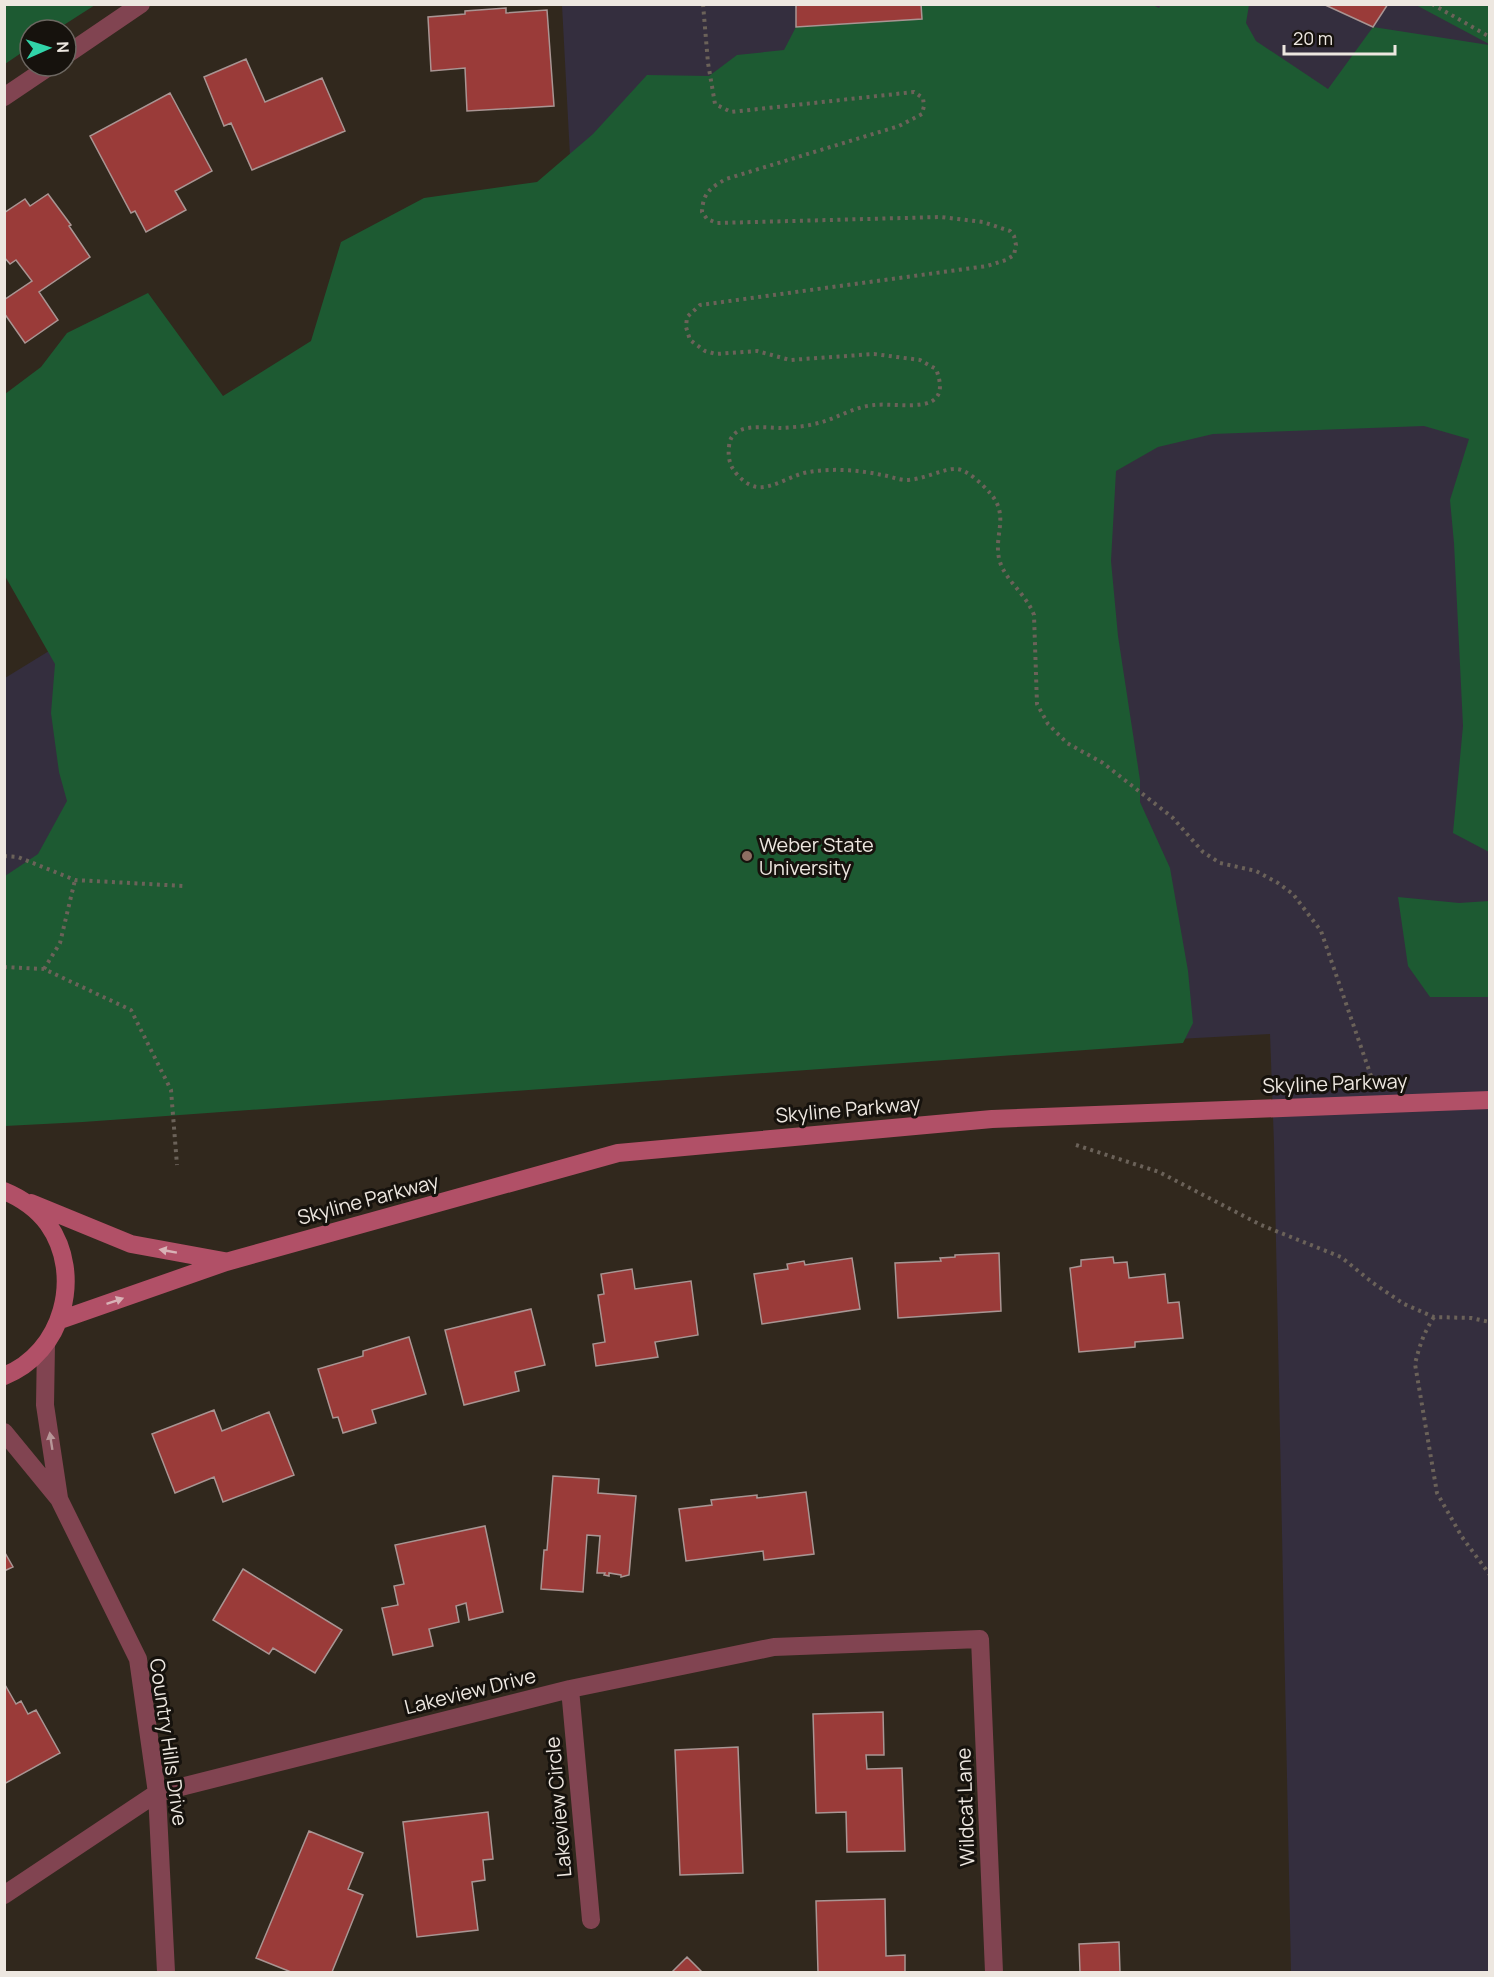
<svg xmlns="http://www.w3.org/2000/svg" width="1494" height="1977" viewBox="0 0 1494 1977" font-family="Manrope,sans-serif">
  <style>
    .education { fill: #342e3e }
    .green { fill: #1d5a32 }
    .building { fill: #9a3b39; stroke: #a99593; stroke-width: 1.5 }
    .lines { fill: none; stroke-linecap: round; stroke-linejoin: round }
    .path { stroke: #6b6259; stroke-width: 4; stroke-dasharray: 3 4.5; stroke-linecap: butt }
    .street { stroke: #814451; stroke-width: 18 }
    .secondary { stroke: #b15067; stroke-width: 18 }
    .oneway { fill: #d8b2b6 }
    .oneway2 { fill: #b79698 }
    .education-dot { fill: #8d6e63; stroke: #16120d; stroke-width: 2 }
    .labels { text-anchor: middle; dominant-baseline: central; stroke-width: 6; stroke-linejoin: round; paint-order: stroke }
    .poi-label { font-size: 20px; fill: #ede7e0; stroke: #16120d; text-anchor: start }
    .street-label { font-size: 20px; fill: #ede7e0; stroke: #16120d }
  </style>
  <rect width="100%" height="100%" fill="#31281d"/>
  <path class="education" d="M 562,5 L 1489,5 L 1489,1972 L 1291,1972 L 1274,1144 L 1270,1034 L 5,1103 L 5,678 L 579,326 Z"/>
  <path class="green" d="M 5,4 L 95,4 L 95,5 L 56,30 L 30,30 L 30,47 L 5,64 Z
    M 921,4 L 1151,4 L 1159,8 L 1161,4 L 1249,5 L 1246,23 L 1256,41 L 1328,89 L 1373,27 L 1489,45 L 1489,852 L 1453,833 L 1463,726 L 1454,543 L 1450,500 L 1469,439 L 1424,426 L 1213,434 L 1158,447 L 1116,471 L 1111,561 L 1118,636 L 1140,780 L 1140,802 L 1170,868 L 1188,971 L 1193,1023 L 1183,1043 L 83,1122 L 5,1126 L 5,876 L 38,854 L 67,801 L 59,772 L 51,713 L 55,664 L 5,576 L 5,394 L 41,367 L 67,333 L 148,293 L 223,396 L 311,341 L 341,242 L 424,198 L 537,182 L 593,134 L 647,75 L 709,76 L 737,55 L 784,50 L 796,27 L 922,19 Z
    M 1416,5 L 1489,5 L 1489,44 Z
    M 1398,897 L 1459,903 L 1489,901 L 1489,997 L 1430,997 L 1408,966 Z"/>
  <path class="building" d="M 796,4 L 921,4 L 922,19 L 796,27 Z
    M 1323,4 L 1388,4 L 1373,27 Z
    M 506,8 L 506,13 L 547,10 L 554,106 L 467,111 L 465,68 L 431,71 L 428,17 L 465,14 L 465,11 Z
    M 246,59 L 265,102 L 322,78 L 345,131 L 252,170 L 231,123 L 224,126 L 204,77 Z
    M 170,93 L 212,171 L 175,191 L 186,210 L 146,232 L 135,211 L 131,213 L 90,136 Z
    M 48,194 L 71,225 L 69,226 L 90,257 L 39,292 L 58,320 L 25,343 L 4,313 L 4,300 L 32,281 L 16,260 L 10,264 L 4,257 L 4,213 L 25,199 L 30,206 Z
    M 999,1253 L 1001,1311 L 898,1318 L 895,1263 L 941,1261 L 940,1258 L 955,1257 L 955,1255 Z
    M 1113,1257 L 1114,1263 L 1127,1262 L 1129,1278 L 1165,1274 L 1168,1303 L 1179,1302 L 1183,1338 L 1135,1342 L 1135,1347 L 1079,1352 L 1070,1268 L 1081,1266 L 1081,1260 Z
    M 852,1258 L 860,1309 L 762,1324 L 754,1274 L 788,1269 L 787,1264 L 804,1261 L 805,1265 Z
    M 632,1269 L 635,1289 L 691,1281 L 698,1335 L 655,1342 L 658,1357 L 596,1366 L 593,1344 L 605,1342 L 598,1295 L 604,1294 L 601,1274 Z
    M 531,1309 L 545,1365 L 515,1372 L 519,1391 L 464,1405 L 445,1330 Z
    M 409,1337 L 426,1394 L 372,1410 L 376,1423 L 343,1433 L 338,1417 L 333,1418 L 318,1369 L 363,1356 L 363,1351 Z
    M 214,1410 L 222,1431 L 269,1412 L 294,1475 L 223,1502 L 214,1477 L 175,1493 L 152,1434 Z
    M 553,1476 L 599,1479 L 598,1493 L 636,1496 L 629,1575 L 621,1577 L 621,1575 L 609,1573 L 609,1576 L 604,1575 L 605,1573 L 597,1573 L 600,1536 L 587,1535 L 583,1592 L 541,1589 L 544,1550 L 547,1550 Z
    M 806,1492 L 814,1554 L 764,1560 L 763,1551 L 686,1561 L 679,1509 L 712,1505 L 711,1500 L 757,1495 L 757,1498 Z
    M 485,1526 L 503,1612 L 469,1620 L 466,1603 L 456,1606 L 459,1622 L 429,1629 L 433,1646 L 393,1655 L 382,1608 L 398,1605 L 394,1586 L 404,1584 L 395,1545 Z
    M 4,1551 L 13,1567 L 4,1571 Z
    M 243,1569 L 342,1630 L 315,1673 L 273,1648 L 269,1654 L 213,1620 Z
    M 4,1683 L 16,1704 L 21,1701 L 28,1714 L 36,1710 L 60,1753 L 4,1784 Z
    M 883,1712 L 884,1755 L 866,1755 L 867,1769 L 902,1768 L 905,1851 L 847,1852 L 846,1812 L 816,1813 L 813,1714 Z
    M 738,1747 L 743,1873 L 680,1875 L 675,1750 Z
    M 488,1812 L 493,1859 L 483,1860 L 485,1880 L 472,1882 L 478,1930 L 417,1937 L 403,1822 Z
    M 309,1831 L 363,1853 L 348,1889 L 363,1895 L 332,1972 L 291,1972 L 256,1958 Z
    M 885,1899 L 886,1956 L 905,1955 L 905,1972 L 818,1972 L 816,1901 Z
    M 1119,1942 L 1120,1972 L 1080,1972 L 1079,1944 Z
    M 687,1957 L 702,1972 L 672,1972 Z"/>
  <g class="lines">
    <path class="path" d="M 703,4 L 708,63 L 715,104 L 731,112 L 914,92 L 923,98 L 924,106 L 922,114 L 899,126 L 726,179 C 710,188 703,193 702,212 L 707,219 L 717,223 L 941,217 L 983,222 L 1010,231 L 1014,236 L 1016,245 L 1014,255 L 1006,260 L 987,266 L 700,305 L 687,317 L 686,327 L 690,340 L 705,351 L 716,354 L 757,351 L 790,360 L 874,354 L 920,360 L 936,369 C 955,418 901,402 874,405 C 852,407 835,420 814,424 C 803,427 792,427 782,428 C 765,428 730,421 729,447 C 728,454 729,463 733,469 C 738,477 748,486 757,487 C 773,489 793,474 809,472 C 832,468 859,470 882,475 C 889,476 896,479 904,480 C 921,481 943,468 957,469 C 968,470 983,485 990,493 C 1011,517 992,536 1000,562 C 1006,581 1026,594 1034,615 L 1037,704 L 1048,724 L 1067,743 L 1103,763 L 1172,817 L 1203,852 L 1220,863 L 1256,871 L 1278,883 L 1293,894 L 1321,931 L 1371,1076
      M 1432,4 L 1490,37
      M 4,856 L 18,857 L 75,880 L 184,886
      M 4,967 L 44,969 L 131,1010 L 171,1090 L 177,1165
      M 44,969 L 60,943 L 75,880
      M 1076,1145 L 1159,1172 L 1261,1225 L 1341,1257 L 1373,1283 L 1404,1304 L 1434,1317 L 1471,1318 L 1490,1322
      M 1434,1317 C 1424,1332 1419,1347 1415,1364 L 1437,1493 L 1462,1537 L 1490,1575"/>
    <path class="street" d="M 66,55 L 141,4
      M 4,97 L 50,66
      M 46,1344 L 45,1405 L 59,1498
      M 4,1432 L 59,1499 L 138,1659 L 157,1793 L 166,1972
      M 570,1689 L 591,1920
      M 4,1895 L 157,1793 L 570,1689 L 774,1647 L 980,1639 L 994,1972"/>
    <path class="secondary" d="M 4,1191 C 21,1198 37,1209 48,1224 C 84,1275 63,1353 4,1376
      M 31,1203 L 131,1244 L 224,1261
      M 60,1320 L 226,1262 L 618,1153 L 992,1119 L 1490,1100"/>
  </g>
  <defs><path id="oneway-solid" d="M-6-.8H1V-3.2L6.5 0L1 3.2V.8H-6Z" transform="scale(1.5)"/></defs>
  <g class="oneway">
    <use href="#oneway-solid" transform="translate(168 1251) rotate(-170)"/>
    <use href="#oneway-solid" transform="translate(115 1301) rotate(-19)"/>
  </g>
  <use class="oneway2" href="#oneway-solid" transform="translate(51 1441) rotate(-99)"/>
  <circle class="education-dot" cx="747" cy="856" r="6"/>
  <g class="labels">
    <g class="poi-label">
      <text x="759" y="844">Weber State<tspan x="759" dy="23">University</tspan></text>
    </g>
    <g class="street-label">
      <text transform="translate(1335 1083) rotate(-2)">Skyline Parkway</text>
      <text transform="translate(848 1109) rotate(-5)">Skyline Parkway</text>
      <text transform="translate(368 1199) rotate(-15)">Skyline Parkway</text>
      <text transform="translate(470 1691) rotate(-14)">Lakeview Drive</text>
      <text transform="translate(169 1742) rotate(82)">Country Hills Drive</text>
      <text transform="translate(558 1807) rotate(-95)">Lakeview Circle</text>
      <text transform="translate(965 1807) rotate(-92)">Wildcat Lane</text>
    </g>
  </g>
  <rect width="1494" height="1977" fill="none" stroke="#ede7e0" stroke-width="12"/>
  <g transform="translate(48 48) rotate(87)"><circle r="28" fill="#16120d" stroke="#6c6761" stroke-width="1.5"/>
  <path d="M0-4.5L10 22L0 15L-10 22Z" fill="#31d4a9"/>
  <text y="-9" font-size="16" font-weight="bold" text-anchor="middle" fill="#ede7e0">N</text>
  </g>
  <path d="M1284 45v9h111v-9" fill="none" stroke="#ede7e0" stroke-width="3"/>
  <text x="1293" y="45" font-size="18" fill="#ede7e0" stroke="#16120d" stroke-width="4.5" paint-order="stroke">20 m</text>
</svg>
